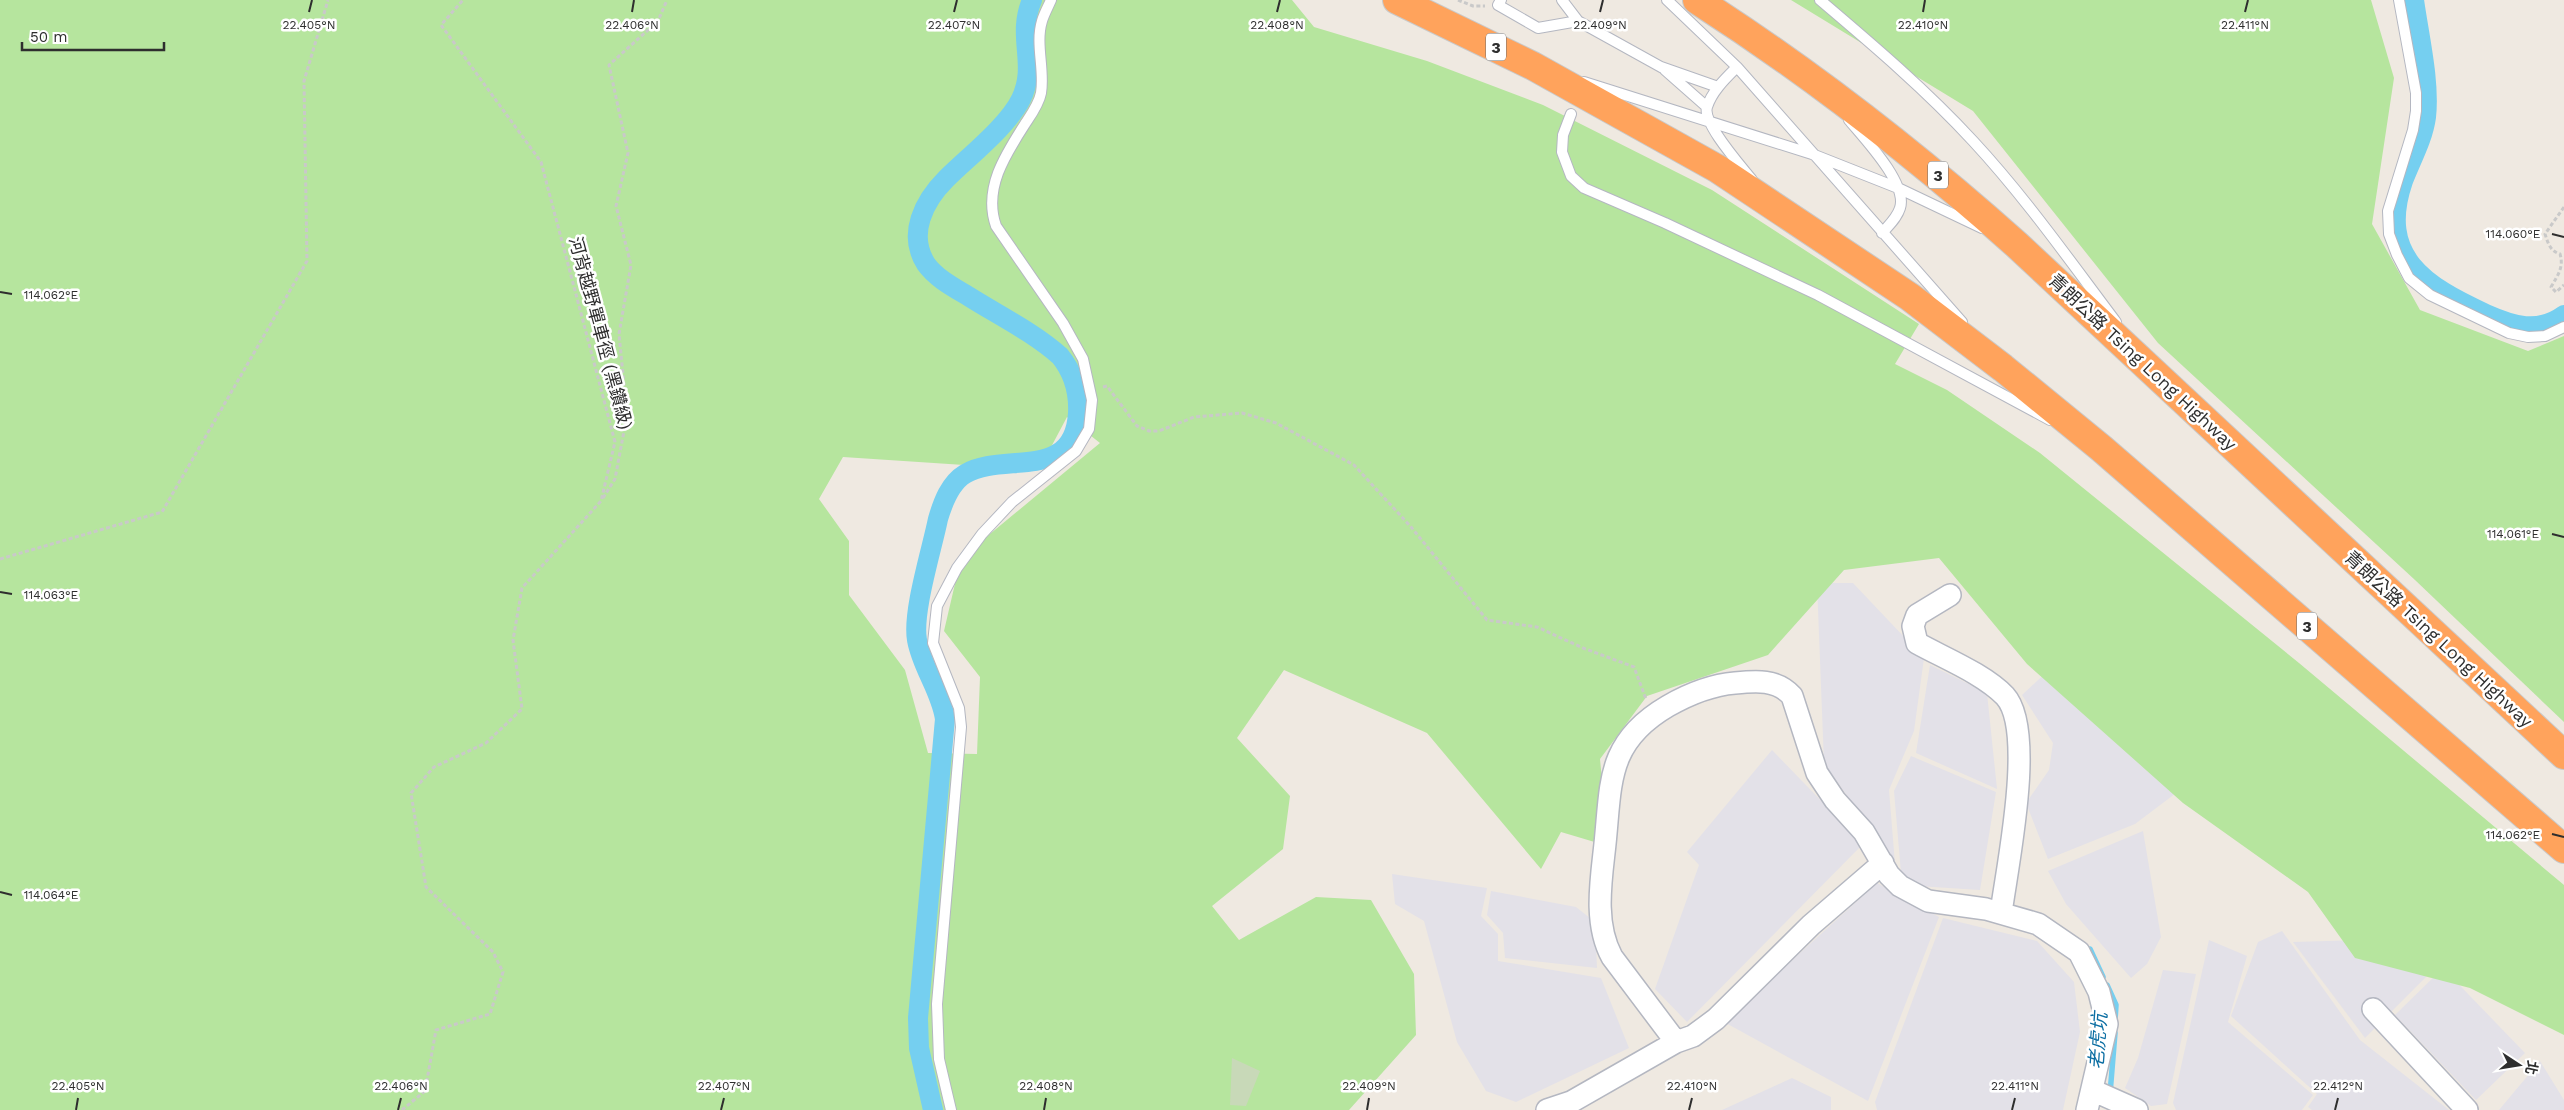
<svg xmlns="http://www.w3.org/2000/svg" width="2564" height="1110" viewBox="0 0 2564 1110" font-family="'Work Sans','Noto Sans TC',sans-serif">
  <style>
    .industrial { fill: #e3e1e8 }
    .green { fill: #b6e59e; fill-rule: evenodd }
    .cemetery { fill: #c8d9b8 }
    .lines { fill: none; stroke-linecap: round; stroke-linejoin: round }
    .stream { stroke: #75cff0; stroke-width: 5.5 }
    .canal { stroke: #75cff0; stroke-width: 20 }
    .lane-casing { stroke: #b4b7c1; stroke-width: 12 }
    .street-casing { stroke: #b4b7c1; stroke-width: 24 }
    .highway-casing { stroke: #c9c9c9; stroke-width: 30 }
    .path { stroke: #c9c9c9; stroke-width: 3; stroke-dasharray: 4 2.5; stroke-linecap: butt }
    .lane { stroke: #fff; stroke-width: 10 }
    .street { stroke: #fff; stroke-width: 21 }
    .highway { stroke: #ffa35c; stroke-width: 28 }
    .ticks { fill: none; stroke: #2e2e2e; stroke-width: 2 }
    .labels { text-anchor: middle; dominant-baseline: central; stroke-width: 5; stroke-linejoin: round; paint-order: stroke }
    .shield { fill: #fff; stroke: #6d6d6d; stroke-width: 1 }
    .shield-label { font-size: 16px; font-weight: bold; fill: #2e2e2e }
    .street-label { font-size: 18px; fill: #2e2e2e; stroke: #fff }
    .water-label { font-size: 19px; font-style: italic; fill: #0d6fa3; stroke: #fff }
    .ticks-label { font-size: 12px; text-anchor: middle; fill: #2e2e2e; stroke: #fff; stroke-width: 5; stroke-linejoin: round; paint-order: stroke }
  </style>
  <rect width="100%" height="100%" fill="#efe9e1"/>
  <path class="industrial" d="M 1817,583 L 1853,583 L 1924,658 L 1914,731 L 1889,790 L 1895,864 L 1824,763 Z
    M 1930,665 L 1987,693 L 1997,789 L 1916,753 Z
    M 2053,666 L 2188,784 L 2135,824 L 2048,859 L 2026,803 L 2049,770 L 2053,743 L 2022,695 Z
    M 1772,750 L 1863,844 L 1687,1022 L 1655,989 L 1699,865 L 1687,852 Z
    M 1911,756 L 1996,792 L 1980,890 L 1918,886 L 1901,873 L 1894,791 Z
    M 2143,831 L 2161,937 L 2147,964 L 2131,978 L 2066,904 L 2048,871 Z
    M 1392,874 L 1487,888 L 1481,916 L 1498,934 L 1498,961 L 1601,978 L 1629,1048 L 1516,1102 L 1486,1091 L 1457,1042 L 1424,921 L 1395,904 Z
    M 1877,883 L 1939,917 L 1868,1101 L 1724,1022 Z
    M 1491,891 L 1576,907 L 1595,922 L 1597,968 L 1505,958 L 1503,933 L 1487,915 Z
    M 1943,918 L 2037,941 L 2074,982 L 2080,1032 L 2063,1110 L 1877,1110 L 1875,1102 Z
    M 2282,931 L 2360,1040 L 2449,1110 L 2312,1110 L 2308,1107 L 2317,1094 L 2231,1016 L 2258,942 Z
    M 2466,937 L 2365,1038 L 2293,942 Z
    M 2209,940 L 2247,956 L 2228,1022 L 2313,1095 L 2302,1110 L 2176,1110 L 2173,1103 Z
    M 2443,968 L 2525,1053 L 2476,1100 L 2395,1015 Z
    M 2163,970 L 2196,974 L 2167,1104 L 2151,1106 L 2125,1088 L 2138,1058 Z
    M 2540,1061 L 2564,1100 L 2564,1110 L 2499,1110 Z
    M 1792,1078 L 1831,1097 L 1831,1110 L 1722,1110 Z"/>
  <path class="green" d="M 0,0 L 1292,0 L 1314,27 L 1427,61 L 1543,105 L 1712,190 L 1919,324 L 1895,364 L 1947,390 L 2040,453 L 2299,663 L 2564,885 L 2564,1035 L 2470,988 L 2355,958 L 2308,892 L 2183,803 L 2027,664 L 1939,558 L 1844,570 L 1768,655 L 1647,696 L 1600,759 L 1608,846 L 1561,832 L 1541,869 L 1427,733 L 1284,670 L 1237,738 L 1290,796 L 1283,849 L 1212,906 L 1239,940 L 1316,897 L 1371,900 L 1414,974 L 1416,1035 L 1349,1110 L 0,1110 ZM 1067,417 L 1100,443 L 961,558 L 944,631 L 980,677 L 977,754 L 928,753 L 905,670 L 849,595 L 849,541 L 819,499 L 843,457 L 964,465 L 1050,449 Z
    M 1791,0 L 2371,0 L 2394,78 L 2372,224 L 2420,310 L 2528,351 L 2564,336 L 2564,722 L 2415,580 L 2158,343 L 1973,111 Z"/>
  <path class="cemetery" d="M 1232,1058 L 1260,1071 L 1246,1106 L 1230,1105 Z"/>
  <g class="lines">
    <path class="stream" d="M 2090,949 L 2103,977
      M 2107,985 L 2116,1005 L 2115,1021
      M 2110,1094 L 2115,1033"/>
    <path class="canal" d="M 2414,0 C 2419,36 2430,82 2426,117 C 2423,139 2411,160 2403,181 C 2377,257 2425,286 2486,314 C 2513,326 2538,334 2564,315
      M 933,1110 L 919,1048 L 918,1018 L 945,719 C 941,691 922,668 917,640 C 912,612 932,549 938,519 C 943,502 950,483 965,474 C 1003,451 1074,483 1078,413 C 1079,392 1073,372 1060,356 C 1033,332 998,315 968,296 C 953,287 936,278 926,264 C 907,234 924,201 946,179 C 968,157 1008,126 1021,99 C 1038,64 1016,37 1032,0"/>
    <g class="lane-casing">
      <path id="lane" d="M 1501,0 L 1498,5 L 1538,28 L 1578,21
        M 1562,0 L 1578,21 L 1661,67 L 1718,87
        M 1667,0 L 1737,67 L 1962,322
        M 1820,0 C 1873,45 1926,90 1973,141 C 2025,197 2070,261 2116,322
        M 2399,0 L 2416,93 L 2416,111 L 2413,130 L 2388,211 L 2389,234 L 2397,255 L 2409,278 L 2430,295 L 2509,333 L 2528,337 L 2545,336 L 2564,327
        M 1737,67 C 1726,78 1712,91 1707,107 C 1702,123 1741,166 1752,180
        M 1665,70 L 1707,107
        M 1584,82 L 1812,154 L 1898,188 L 1982,228
        M 1571,114 L 1563,135 L 1562,152 L 1571,176 L 1584,188 L 1665,223 L 1818,295 L 2050,420
        M 1849,120 C 1864,138 1908,184 1900,208 C 1897,218 1889,225 1882,233
        M 951,1110 L 939,1059 L 937,1004 L 961,727 L 959,708 L 933,643 L 937,606 L 957,568 L 982,534 L 1012,502 L 1076,451 L 1089,429 L 1092,400 L 1083,359 L 1063,323 L 996,226 C 983,189 1005,155 1025,124 C 1031,115 1039,104 1041,93 C 1045,70 1035,44 1042,21 C 1044,14 1048,7 1051,0"/>
    </g>
    <g class="street-casing">
      <path id="street" d="M 1950,595 L 1917,615 L 1913,626 L 1917,643 C 1944,658 1984,674 2005,696 C 2036,730 2007,867 2001,913
        M 2373,1009 L 2467,1110
        M 1676,1042 L 1612,957 C 1595,926 1600,887 1604,853 C 1612,787 1603,744 1668,706 C 1689,694 1711,685 1735,683 C 1756,681 1777,679 1792,696 L 1817,773 L 1835,800 L 1864,832 L 1889,875 L 1900,886 L 1928,901 L 1986,909 L 2038,924 L 2079,952 L 2099,992 L 2107,1024 L 2087,1110
        M 2092,1090 L 2137,1110
        M 1547,1110 L 1571,1102 L 1676,1042 L 1693,1036 L 1716,1019 L 1811,925 L 1883,863"/>
    </g>
    <g class="highway-casing">
      <path id="highway" d="M 1397,0 L 1533,66 L 1718,169 L 1910,297 L 2003,368 L 2101,448 L 2564,849
        M 1697,0 C 1811,73 1916,155 2017,245 L 2564,755"/>
    </g>
    <path class="path" d="M 1458,0 L 1473,6 L 1485,6
      M 2564,207 L 2545,234 C 2548,243 2550,251 2560,254 C 2564,267 2558,275 2551,287 L 2556,292 L 2564,285
      M 1103,387 L 1107,386 L 1137,426 L 1149,431 L 1159,431 L 1194,417 L 1242,413 L 1276,423 L 1354,465 L 1411,527 L 1487,620 L 1537,627 L 1583,648 L 1634,667 L 1646,699
      M 603,498 L 615,479 L 627,415 L 619,334 L 631,265 L 616,206 L 628,153 L 609,65 L 658,21 L 667,0
      M 0,559 L 162,512 L 307,261 L 304,81 L 328,0
      M 402,1110 L 425,1091 L 436,1030 L 490,1014 L 503,972 L 493,952 L 426,887 L 411,793 L 434,767 L 486,743 L 522,709 L 513,640 L 522,588 L 601,501 L 615,442 L 541,162 L 441,25 L 463,0"/>
    <use href="#lane" class="lane"/>
    <use href="#street" class="street"/>
    <use href="#highway" class="highway"/>
  </g>
  <path class="ticks" d="M 309,12 L 312,0M 632,12 L 634,0M 954,12 L 957,0M 1277,12 L 1280,0M 1600,12 L 1603,0M 1923,12 L 1925,0M 2245,12 L 2248,0M 2552,234 L 2564,237M 0,292 L 12,294M 2552,534 L 2564,537M 0,592 L 12,594M 2552,834 L 2564,837M 0,892 L 12,895M 76,1110 L 78,1098M 398,1110 L 401,1098M 721,1110 L 724,1098M 1044,1110 L 1046,1098M 1367,1110 L 1369,1098M 1689,1110 L 1692,1098M 2012,1110 L 2015,1098M 2335,1110 L 2338,1098"/>
  <g class="labels">
    <g class="shield">
      <rect x="1486" y="33.5" width="20" height="27" rx="4"/>
      <rect x="1928" y="161.5" width="20" height="27" rx="4"/>
      <rect x="2297" y="612.5" width="20" height="27" rx="4"/>
    </g>
    <g class="shield-label">
      <text x="1496" y="47">3</text>
      <text x="1938" y="175">3</text>
      <text x="2307" y="626">3</text>
    </g>
    <g class="street-label">
      <text transform="translate(601 333) rotate(75)">河背越野單車徑 (黑鑽級)</text>
      <text transform="translate(2143 362) rotate(43)">青朗公路 Tsing Long Highway</text>
      <text transform="translate(2439 639) rotate(43)">青朗公路 Tsing Long Highway</text>
    </g>
    <g class="water-label">
      <text transform="translate(2098 1041) rotate(-86)">老虎坑</text>
    </g>
  </g>
  <g class="ticks-label">
    <text x="309" y="29">22.405°N</text>
    <text x="632" y="29">22.406°N</text>
    <text x="954" y="29">22.407°N</text>
    <text x="1277" y="29">22.408°N</text>
    <text x="1600" y="29">22.409°N</text>
    <text x="1923" y="29">22.410°N</text>
    <text x="2245" y="29">22.411°N</text>
    <text x="2513" y="238">114.060°E</text>
    <text x="51" y="299">114.062°E</text>
    <text x="2513" y="538">114.061°E</text>
    <text x="51" y="599">114.063°E</text>
    <text x="2513" y="839">114.062°E</text>
    <text x="51" y="899">114.064°E</text>
    <text x="78" y="1090">22.405°N</text>
    <text x="401" y="1090">22.406°N</text>
    <text x="724" y="1090">22.407°N</text>
    <text x="1046" y="1090">22.408°N</text>
    <text x="1369" y="1090">22.409°N</text>
    <text x="1692" y="1090">22.410°N</text>
    <text x="2015" y="1090">22.411°N</text>
    <text x="2338" y="1090">22.412°N</text>
  </g>
  <g transform="translate(2519 1065) rotate(102)" stroke="#ffffff" stroke-width="4" paint-order="stroke">
  <path d="M0-4L9 19L0 12L-9 19Z" fill="#2e2e2e"/>
  <text y="-8" font-size="14" font-weight="bold" text-anchor="middle" fill="#2e2e2e">北</text>
  </g>
  <path d="M22 42v8h142v-8" fill="none" stroke="#2e2e2e" stroke-width="2.5"/>
  <text x="30" y="42" font-size="15" fill="#2e2e2e" stroke="#ffffff" stroke-width="4" paint-order="stroke">50 m</text>
</svg>
